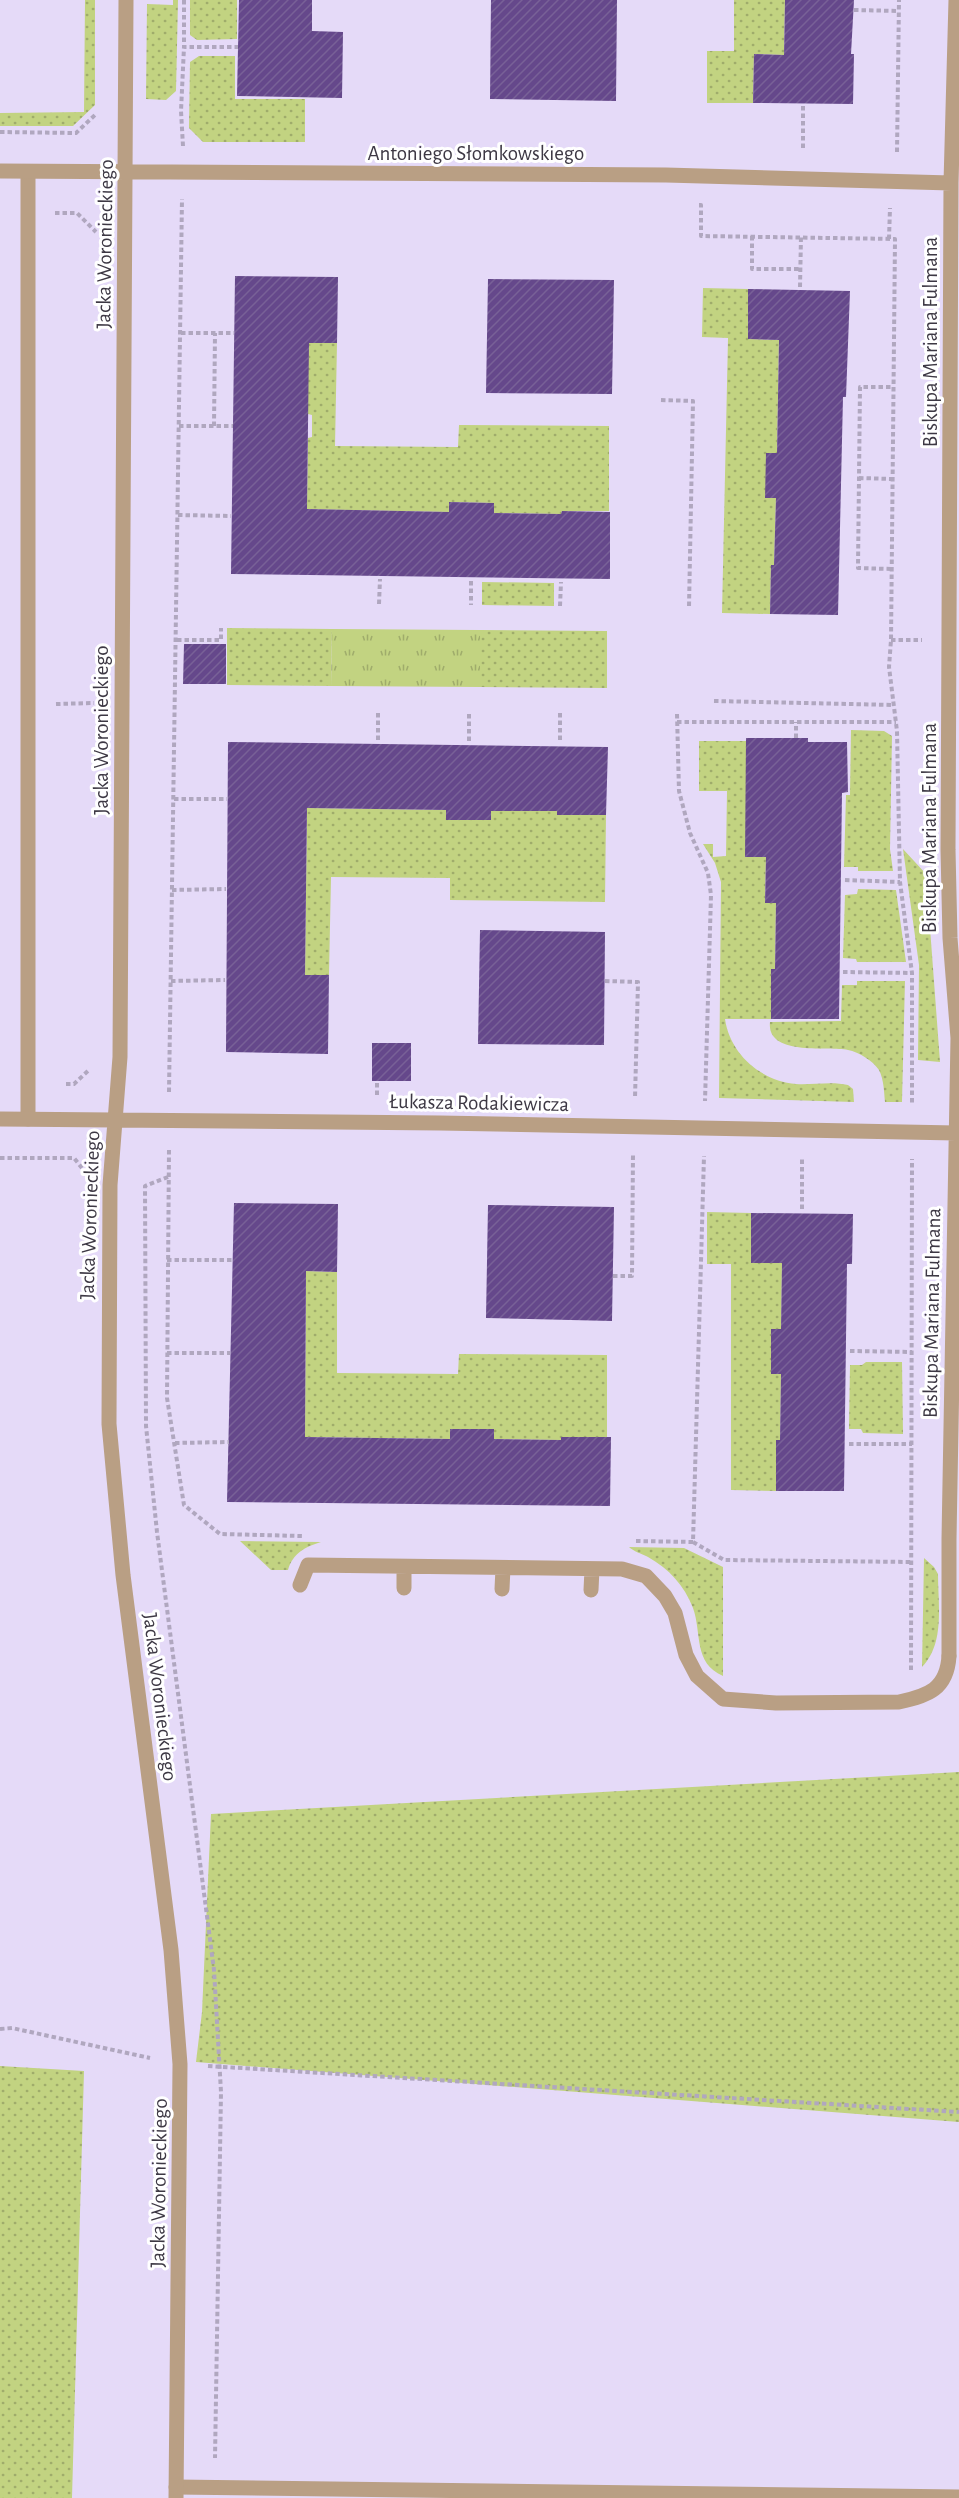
<svg xmlns="http://www.w3.org/2000/svg" width="959" height="2498" viewBox="0 0 959 2498" font-family="'Alegreya Sans',sans-serif">
  <style>
    .grass { fill: url(#grass-dots) }
    .park { fill: url(#park-tufts) }
    .building { fill: url(#building-hatch) }
    .lines { fill: none; stroke-linecap: round; stroke-linejoin: round }
    .path { stroke: #b0a7bf; stroke-width: 4; stroke-dasharray: 4.5 3; stroke-linecap: butt }
    .lane { stroke: #b99f84; stroke-width: 15 }
    .street { stroke: #b99f84; stroke-width: 15 }
    .labels { text-anchor: middle; dominant-baseline: central; stroke-width: 6; stroke-linejoin: round; paint-order: stroke }
    .street-label { font-size: 21px; fill: #3d3844; stroke: #fff }
  </style>
  <defs>
    <pattern id="grass-dots" width="8" height="8" patternUnits="userSpaceOnUse" patternTransform="scale(1.5)"><rect width="8" height="8" fill="#c2d381"/><path d="M2 2h.1M6 6h.1" fill="none" stroke="#9fac6b" stroke-width="1.8" stroke-linecap="round"/></pattern>
    <pattern id="park-tufts" width="24" height="20" patternUnits="userSpaceOnUse" patternTransform="scale(1.5)"><rect width="24" height="20" fill="#c2d381"/><path d="M3 7l-1-3M5 7V3M7 7l1-3M15 17l-1-3M17 17v-4M19 17l1-3" fill="none" stroke="#9fac6b"/></pattern>
    <pattern id="building-hatch" width="6" height="6" patternUnits="userSpaceOnUse" patternTransform="scale(1.5)"><rect width="6" height="6" fill="#65488b"/><path d="M-1 1l2-2M0 6l6-6M5 7l2-2" fill="none" stroke="#786197"/></pattern>
  </defs>
  <rect width="100%" height="100%" fill="#e5daf8"/>
  <path class="grass" d="M 85,0 L 95,0 L 95,105 L 73,126 L 0,126 L 0,113 L 84,112 Z
    M 173,0 L 178,0 L 176,91 L 166,100 L 146,99 L 147,4 L 173,5 Z
    M 190,0 L 237,0 L 237,39 L 197,40 L 190,35 Z
    M 734,0 L 785,0 L 784,55 L 754,54 L 753,103 L 707,103 L 707,51 L 734,51 Z
    M 199,56 L 235,56 L 235,99 L 305,99 L 305,142 L 203,142 L 189,128 L 190,62 Z
    M 703,288 L 748,289 L 748,339 L 779,340 L 777,453 L 766,453 L 776,498 L 774,565 L 771,565 L 770,614 L 722,613 L 728,338 L 702,337 Z
    M 302,342 L 337,343 L 335,446 L 458,447 L 459,425 L 609,426 L 609,511 L 562,511 L 561,514 L 494,513 L 494,503 L 450,502 L 449,512 L 300,509 L 307,502 L 308,438 L 312,437 L 312,415 L 308,414 Z
    M 482,582 L 554,583 L 554,606 L 482,605 Z
    M 227,628 L 332,629 L 331,686 L 227,685 Z
    M 480,630 L 607,631 L 607,688 L 480,687 Z
    M 851,730 L 884,731 L 892,736 L 890,849 L 893,871 L 858,871 L 858,867 L 844,867 L 846,795 L 850,795 Z
    M 699,741 L 746,741 L 746,791 L 777,791 L 766,858 L 765,902 L 776,903 L 775,969 L 771,970 L 771,1019 L 725,1019 C 730,1054 761,1081 796,1084 C 813,1085 832,1081 848,1085 L 853,1089 L 854,1102 L 719,1098 L 721,882 L 715,863 L 703,844 L 713,844 L 713,857 L 726,856 L 727,791 L 699,791 Z
    M 307,808 L 446,810 L 446,820 L 491,820 L 491,811 L 557,811 L 558,815 L 606,815 L 605,902 L 450,900 L 450,878 L 331,877 L 329,975 L 305,975 Z
    M 903,849 L 926,874 L 940,1062 L 918,1060 L 919,965 Z
    M 858,889 L 896,890 L 906,962 L 857,962 L 856,959 L 843,958 L 845,895 L 857,894 Z
    M 857,981 L 905,981 L 902,1102 L 885,1102 C 884,1092 884,1080 879,1070 C 873,1061 859,1052 848,1050 C 829,1046 766,1057 770,1022 L 841,1021 L 842,985 L 857,985 Z
    M 707,1212 L 751,1213 L 751,1263 L 782,1263 L 781,1329 L 771,1329 L 771,1373 L 781,1374 L 780,1440 L 776,1441 L 776,1491 L 731,1490 L 731,1264 L 707,1264 Z
    M 306,1271 L 337,1272 L 337,1373 L 458,1374 L 459,1354 L 607,1355 L 607,1437 L 562,1437 L 561,1440 L 494,1439 L 494,1429 L 450,1429 L 450,1439 L 305,1437 Z
    M 866,1362 L 902,1362 L 903,1434 L 863,1433 L 861,1429 L 849,1429 L 850,1365 L 862,1365 Z
    M 240,1541 L 321,1542 C 305,1547 293,1553 288,1570 L 271,1570 Z
    M 629,1547 L 684,1548 L 723,1567 L 723,1676 C 693,1663 702,1633 693,1608 C 684,1585 669,1569 648,1557 C 642,1554 633,1551 629,1547 Z
    M 924,1558 L 934,1567 L 938,1574 C 938,1606 945,1643 922,1667 Z
    M 959,1772 L 959,2122 L 196,2062 L 202,2012 L 211,1814 Z
    M 0,2066 L 84,2071 L 72,2498 L 0,2498 Z"/>
  <path class="park" d="M 332,629 L 480,630 L 480,687 L 331,686 Z"/>
  <path class="building" d="M 239,0 L 312,0 L 312,31 L 343,32 L 342,98 L 237,96 Z
    M 491,0 L 617,0 L 616,101 L 490,99 Z
    M 785,0 L 854,0 L 851,54 L 854,54 L 853,104 L 753,103 L 754,54 L 784,55 Z
    M 235,276 L 338,277 L 337,343 L 309,343 L 307,509 L 449,512 L 449,502 L 494,503 L 494,513 L 561,514 L 562,511 L 610,512 L 610,579 L 231,574 Z
    M 488,279 L 614,280 L 612,394 L 486,393 Z
    M 748,289 L 850,291 L 846,397 L 843,397 L 838,615 L 770,614 L 771,565 L 774,565 L 776,498 L 765,498 L 766,453 L 777,453 L 779,340 L 748,339 Z
    M 184,644 L 226,644 L 226,684 L 183,684 Z
    M 746,738 L 808,738 L 808,742 L 847,742 L 848,792 L 842,793 L 839,1019 L 771,1019 L 771,969 L 775,969 L 776,903 L 765,903 L 766,857 L 745,857 Z
    M 228,742 L 608,747 L 606,815 L 557,815 L 557,811 L 491,811 L 491,820 L 446,820 L 446,810 L 307,808 L 305,975 L 329,975 L 328,1054 L 226,1052 Z
    M 480,930 L 605,932 L 604,1045 L 478,1044 Z
    M 372,1043 L 411,1043 L 411,1081 L 372,1081 Z
    M 234,1203 L 338,1204 L 337,1272 L 306,1271 L 305,1437 L 450,1439 L 450,1429 L 494,1429 L 494,1439 L 561,1440 L 561,1437 L 611,1437 L 610,1506 L 227,1502 Z
    M 488,1205 L 614,1207 L 612,1321 L 486,1318 Z
    M 751,1213 L 853,1214 L 852,1264 L 847,1264 L 844,1491 L 776,1491 L 776,1440 L 780,1440 L 781,1374 L 771,1374 L 771,1329 L 781,1329 L 782,1263 L 751,1263 Z"/>
  <g class="lines">
    <path class="path" d="M 184,0 L 184,47 L 238,47
      M 854,10 L 899,11
      M 803,106 L 803,151
      M 0,132 L 76,133 L 97,113
      M 183,146 L 181,111 L 184,47
      M 897,152 L 899,0
      M 699,205 L 701,205 L 701,236 L 895,239 L 891,640 L 889,667 L 897,731 L 900,882 L 912,973 L 912,1103
      M 55,213 L 77,213 L 96,232
      M 752,236 L 752,269 L 801,269
      M 889,239 L 890,208
      M 800,287 L 801,236
      M 181,333 L 234,333
      M 661,400 L 693,401 L 689,607
      M 179,426 L 233,426
      M 214,426 L 215,333
      M 859,478 L 892,479
      M 178,515 L 231,516
      M 891,569 L 858,568 L 860,387 L 893,387
      M 471,581 L 471,605
      M 379,604 L 380,579
      M 560,606 L 561,582
      M 177,640 L 221,640 L 221,628
      M 891,640 L 922,640
      M 714,701 L 894,705
      M 56,704 L 94,703
      M 560,713 L 560,742
      M 677,714 L 679,791 L 690,833 L 708,873 L 711,895 L 705,1101
      M 677,722 L 896,722
      M 796,738 L 796,722
      M 378,740 L 378,711
      M 469,741 L 469,712
      M 174,799 L 227,799
      M 845,880 L 900,882
      M 172,890 L 226,889
      M 843,972 L 912,973
      M 171,981 L 225,980
      M 605,981 L 638,982 L 635,1098
      M 66,1084 L 74,1084 L 90,1069
      M 169,1092 L 182,199
      M 377,1095 L 377,1081
      M 169,1150 L 167,1398 L 184,1505 L 220,1534 L 302,1536
      M 0,1158 L 74,1158 L 82,1168
      M 168,1177 L 145,1186 L 146,1426 L 157,1532 L 214,1970 L 221,2092 L 215,2458
      M 802,1209 L 802,1158
      M 167,1260 L 233,1260
      M 613,1276 L 632,1276 L 633,1154
      M 850,1351 L 912,1352
      M 167,1353 L 230,1353
      M 175,1443 L 229,1442
      M 849,1444 L 912,1444
      M 636,1541 L 693,1542 L 704,1156
      M 693,1542 L 724,1560 L 912,1562
      M 911,1670 L 912,1159
      M 0,2029 L 12,2028 L 150,2058
      M 208,2066 L 959,2112"/>
    <path class="lane" d="M 28,1119 L 28,172
      M 300,1585 L 308,1565 L 622,1569 L 646,1576 L 665,1596 L 675,1613 L 686,1655 L 697,1676 L 723,1699 L 776,1703 L 899,1702 C 928,1696 947,1689 949,1656
      M 404,1588 L 404,1567
      M 502,1589 L 503,1568
      M 591,1590 L 592,1569
      M 176,2487 L 959,2497"/>
    <path class="street" d="M 126,0 L 120,1057 L 110,1185 L 109,1424 L 123,1575 L 171,1950 L 180,2064 L 176,2498
      M 0,171 L 666,175 L 951,183
      M 0,1119 L 440,1123 L 956,1133
      M 949,1656 L 949,1539 L 958,1038 L 950,938 L 948,850 L 951,183 L 956,0"/>
  </g>
  <g class="labels">
    <g class="street-label">
      <text x="476" y="153">Antoniego Słomkowskiego</text>
      <text transform="translate(105 244) rotate(-89)">Jacka Woronieckiego</text>
      <text transform="translate(930 342) rotate(-90)">Biskupa Mariana Fulmana</text>
      <text transform="translate(101 730) rotate(-90)">Jacka Woronieckiego</text>
      <text transform="translate(929 828) rotate(-90)">Biskupa Mariana Fulmana</text>
      <text transform="translate(479 1103) rotate(1)">Łukasza Rodakiewicza</text>
      <text transform="translate(90 1215) rotate(-88)">Jacka Woronieckiego</text>
      <text transform="translate(932 1313) rotate(-89)">Biskupa Mariana Fulmana</text>
      <text transform="translate(160 1697) rotate(83)">Jacka Woronieckiego</text>
      <text transform="translate(159 2183) rotate(-89)">Jacka Woronieckiego</text>
    </g>
  </g>
</svg>
